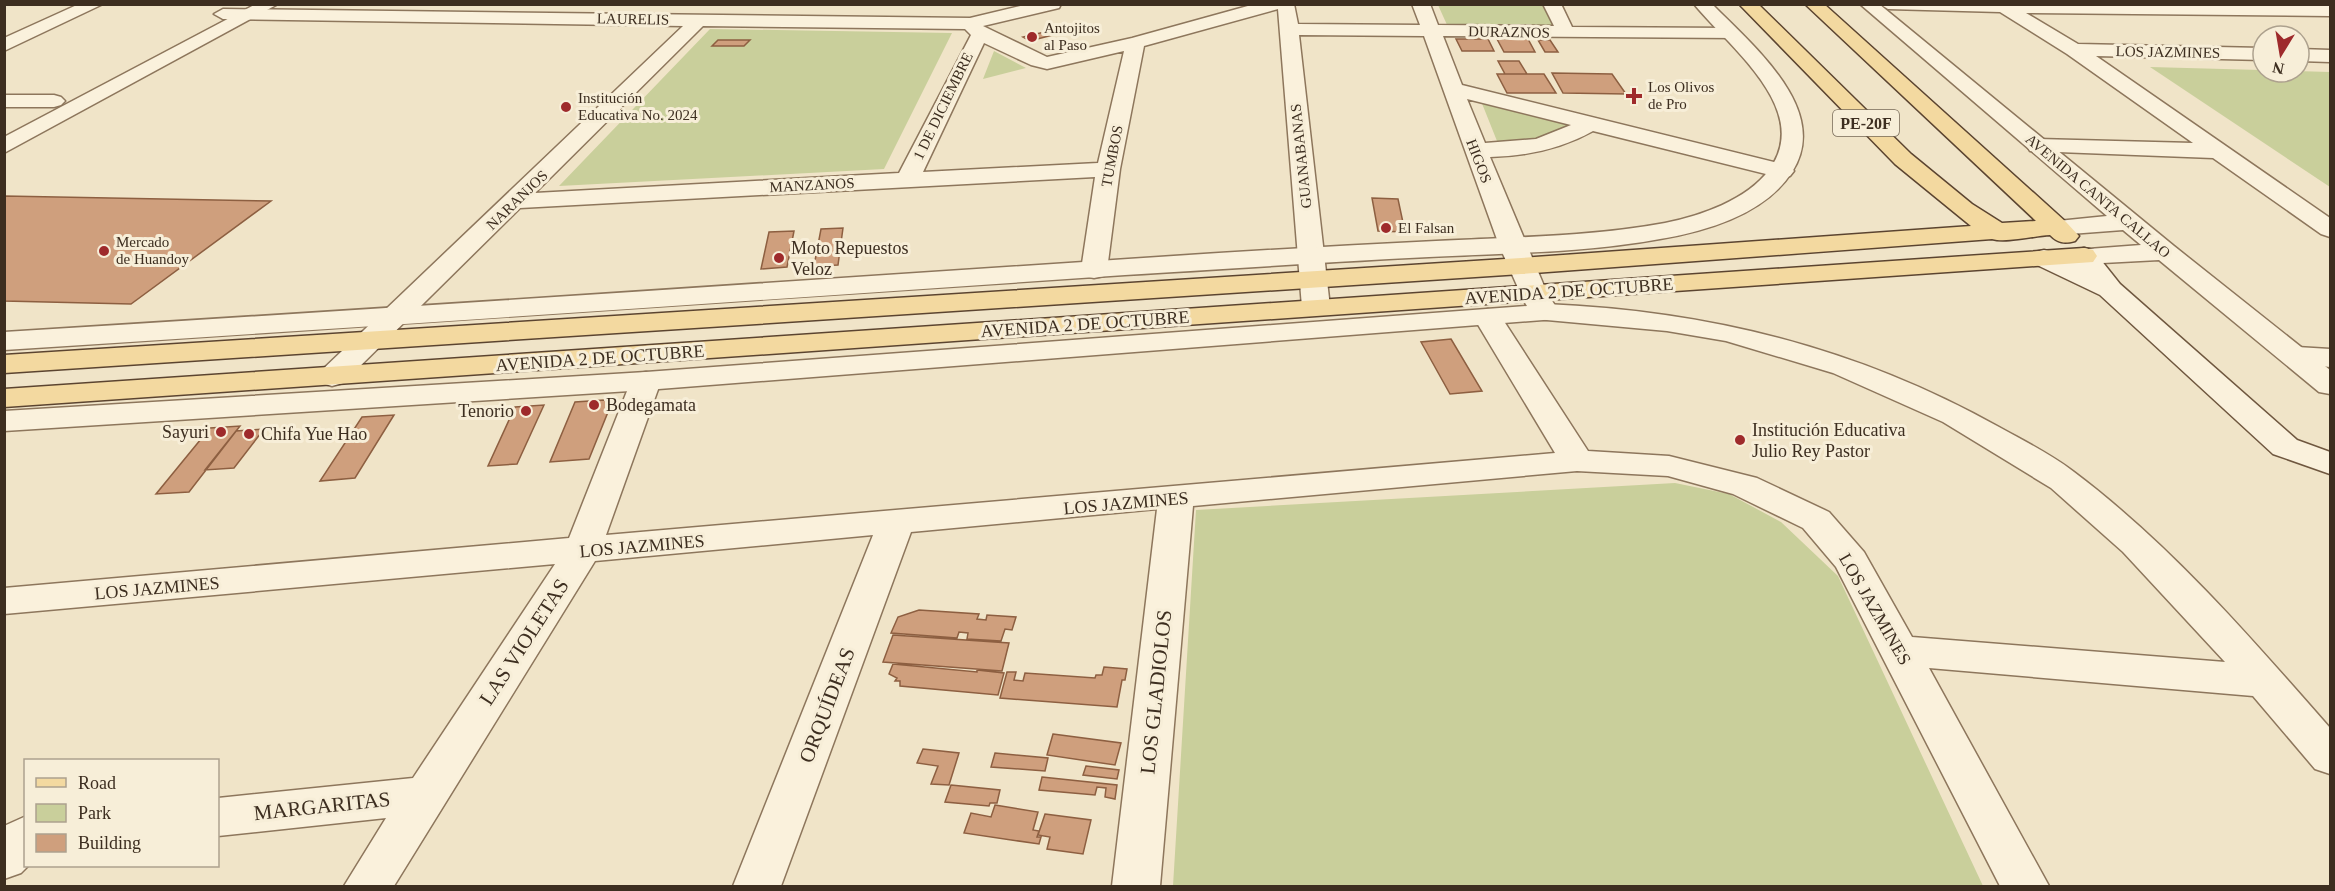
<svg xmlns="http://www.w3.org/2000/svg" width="2335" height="891" viewBox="0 0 2335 891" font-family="'Times New Roman',serif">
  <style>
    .green { fill: #c9cf9b }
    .building { fill: #cf9f7d; stroke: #8d5f41; stroke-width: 1.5 }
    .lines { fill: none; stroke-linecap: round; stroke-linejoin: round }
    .minor-casing { stroke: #8d765c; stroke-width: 3 }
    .tertiary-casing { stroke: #8d765c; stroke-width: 3 }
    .secondary-casing { stroke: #6f573f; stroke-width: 3 }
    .primary-casing { stroke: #5b4430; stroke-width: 3 }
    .minor { fill: #faf1dc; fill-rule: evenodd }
    .tertiary { fill: #faf1dc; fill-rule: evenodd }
    .secondary { fill: #faf1dc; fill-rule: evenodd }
    .primary { fill: #f3d9a0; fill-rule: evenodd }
    .poi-dot { fill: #9e2a2b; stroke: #f7eed8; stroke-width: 2 }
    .labels { text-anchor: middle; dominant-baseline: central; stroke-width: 6; stroke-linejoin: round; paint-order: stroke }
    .far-street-label { font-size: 15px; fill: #3d2e20; stroke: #f7eed8 }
    .far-poi-label { font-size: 15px; fill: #3d2e20; stroke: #f7eed8; text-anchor: start }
    .shield { fill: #f7eed8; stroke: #756857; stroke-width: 1.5 }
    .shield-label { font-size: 16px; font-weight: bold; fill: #3d2e20 }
    .poi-label { font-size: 18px; fill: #3d2e20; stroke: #f7eed8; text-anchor: start }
    .street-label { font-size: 18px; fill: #3d2e20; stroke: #f7eed8 }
    .near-street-label { font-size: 21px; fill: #3d2e20; stroke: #f7eed8 }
  </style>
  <rect width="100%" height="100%" fill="#f0e4c8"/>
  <path class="green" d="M 1438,5 L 1543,5 L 1557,28 L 1448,27 Z
    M 710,29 L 952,33 L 884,169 L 559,186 Z
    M 994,51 L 1026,68 L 983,79 Z
    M 2150,67 L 2330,72 L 2330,187 Z
    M 1481,101 L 1578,124 L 1561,133 L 1499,146 Z
    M 1675,483 L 1729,494 L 1781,522 L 1838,576 L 1983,886 L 1173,886 L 1196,510 Z"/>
  <path class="building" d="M 1053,30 L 1060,33 L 1030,41 L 1023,37 Z
    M 1456,39 L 1488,39 L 1494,51 L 1462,51 Z
    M 1497,39 L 1528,39 L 1535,52 L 1504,52 Z
    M 718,40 L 750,40 L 744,46 L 712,46 Z
    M 1538,40 L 1550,40 L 1558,52 L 1545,52 Z
    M 1498,61 L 1519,61 L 1527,74 L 1505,74 Z
    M 1552,73 L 1612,74 L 1626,94 L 1563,93 Z
    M 1497,74 L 1544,74 L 1556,93 L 1507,93 Z
    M 4,196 L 271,201 L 131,304 L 4,301 Z
    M 1372,198 L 1398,199 L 1405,232 L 1378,231 Z
    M 843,228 L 838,265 L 814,266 L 821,229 Z
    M 794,231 L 787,267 L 761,269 L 769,232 Z
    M 1451,339 L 1482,391 L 1450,394 L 1421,342 Z
    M 604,400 L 610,402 L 610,407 L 589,459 L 550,462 L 575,402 Z
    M 544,405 L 517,464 L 488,466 L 515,407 Z
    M 394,415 L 355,478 L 320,481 L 362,417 Z
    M 240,426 L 189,492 L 156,494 L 210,428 Z
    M 264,429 L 234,468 L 205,470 L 236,431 Z
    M 919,610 L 979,614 L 977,619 L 986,620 L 987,615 L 1016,617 L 1012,630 L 1005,629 L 1001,641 L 967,639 L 968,633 L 959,632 L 957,638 L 891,633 L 898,617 Z
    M 893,635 L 1009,643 L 1002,671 L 883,662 Z
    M 893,664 L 977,672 L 977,670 L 1004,673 L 998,695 L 900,686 L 900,681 L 895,681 L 897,678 L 889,674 Z
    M 1104,667 L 1127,669 L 1125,680 L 1122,680 L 1117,707 L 1000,698 L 1007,672 L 1016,672 L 1014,680 L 1023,681 L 1025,673 L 1095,678 L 1096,675 L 1102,675 Z
    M 1053,734 L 1121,743 L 1115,765 L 1047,755 Z
    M 923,749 L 959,753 L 949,785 L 931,784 L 938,766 L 917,763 Z
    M 995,753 L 1048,758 L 1045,771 L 991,767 Z
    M 1086,766 L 1119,770 L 1117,779 L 1083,775 Z
    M 1042,777 L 1117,785 L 1115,799 L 1105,797 L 1106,788 L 1097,787 L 1095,795 L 1039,790 Z
    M 951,785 L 1000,790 L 997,803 L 990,803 L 989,806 L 945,802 Z
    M 995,805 L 1038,812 L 1033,830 L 1039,831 L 1037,837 L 1041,837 L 1039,844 L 964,833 L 971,813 L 991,817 Z
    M 1045,814 L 1091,820 L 1083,854 L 1047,849 L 1050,837 L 1038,835 Z"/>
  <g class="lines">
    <g class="minor-casing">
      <path id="minor" d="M 79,4 L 103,4 L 4,51 L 4,38 Z
        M 1029,4 L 1061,4 L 1059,8 L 983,26 L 1047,57 L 1132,38 L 1255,4 L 1294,4 L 1298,24 L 1420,25 L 1412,4 L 1430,4 L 1438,25 L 1554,26 L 1543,4 L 1561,4 L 1572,27 L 1730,28 L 1737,30 L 1739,34 L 1737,38 L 1443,36 L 1462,85 L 1790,166 L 1794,171 L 1790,176 L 1782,178 L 1593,131 C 1561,149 1527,156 1490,157 L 1547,293 L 1543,299 L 1533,301 L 1523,299 L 1499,245 L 1424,36 L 1299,35 L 1330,307 L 1326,313 L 1316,315 L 1306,313 L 1302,307 L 1278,9 L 1144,46 L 1120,169 L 1107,270 L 1104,276 L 1094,278 L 1084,276 L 1081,270 L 1095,177 L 520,208 L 343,383 L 332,386 L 321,383 L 317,377 L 321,371 L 683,26 L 223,19 L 214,14 L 223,9 L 970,18 ZM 703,26 L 965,29 L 971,35 L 899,173 L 535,193 ZM 984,43 L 1031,65 L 1047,69 L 1124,51 L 1098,163 L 923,172 ZM 1467,99 L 1571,125 L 1536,139 L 1485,143 Z
        M 1880,4 L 2330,6 L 2330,16 L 2026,13 L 2078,44 L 2263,48 L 2263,60 L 2096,56 L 2330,218 L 2330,237 L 2321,234 L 2213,158 L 2030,151 L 2027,146 L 2030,141 L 2038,139 L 2193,143 L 2067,54 L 2000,12 L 1888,9 Z
        M 2299,49 L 2330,50 L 2330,62 L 2299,61 Z
        M 4,95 L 54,95 L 61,97 L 65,101 L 61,105 L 54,107 L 4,107 Z
        M 1546,304 C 1708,311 1856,347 1999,427 C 2024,441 2051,454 2074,472 C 2171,545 2251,638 2330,728 L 2330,774 L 2315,769 L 2253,696 L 1929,668 L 2049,886 L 2000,886 L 1836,567 L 1803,528 L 1733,494 L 1668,476 L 1577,471 L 1193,506 L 1160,886 L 1112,886 L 1157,509 L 911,532 L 781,886 L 733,886 L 873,535 L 595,561 L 394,886 L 344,886 L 386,818 L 218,836 L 218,798 L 413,778 L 555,564 L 4,614 L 4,588 L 569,538 L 631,381 L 635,374 L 646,372 L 657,374 L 661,381 L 606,535 L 1555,453 L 1474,318 L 1478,312 L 1488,309 L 1498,312 L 1588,451 L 1669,456 L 1757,478 L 1829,512 L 1864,552 L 1912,637 L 2225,662 L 2123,552 L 2051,488 L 1943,422 L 1833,373 L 1726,341 L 1667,331 L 1536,319 L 1532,313 L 1536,307 Z
        M 2297,347 L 2330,349 L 2330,367 L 2286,362 L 2282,356 L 2286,350 Z
        M 24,817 L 26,866 L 28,866 L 21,873 L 4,879 L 4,826 Z"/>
    </g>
    <g class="tertiary-casing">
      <path id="tertiary" d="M 256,4 L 278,4 L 4,153 L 4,137 Z
        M 1694,4 L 1712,4 C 1752,45 1832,110 1792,172 C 1765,214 1707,231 1660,239 C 1584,253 1506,253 1429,257 C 1327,262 1226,269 1125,275 C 752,301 378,326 4,350 L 4,332 C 379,309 753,284 1128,259 C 1231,252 1333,246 1436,241 C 1512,237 1589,237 1665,223 C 1700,216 1747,200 1769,170 C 1814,110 1728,46 1694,4 Z
        M 1860,4 L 1879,4 L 2174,246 L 2330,370 L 2330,394 L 2319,392 L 2159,260 L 2084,264 L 2075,262 L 2071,256 L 2075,250 L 2141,245 L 2123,230 L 2057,235 L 2048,232 L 2044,227 L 2048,222 L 2107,216 Z
        M 1533,285 L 1543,287 L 1560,313 L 1556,319 L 646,390 L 4,431 L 4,411 L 646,372 L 1527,306 L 1519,293 L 1523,287 Z"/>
    </g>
    <g class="secondary-casing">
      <path id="secondary" d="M 2084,248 L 2093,250 L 2120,284 L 2297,440 L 2330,452 L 2330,474 L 2273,454 L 2100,295 L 2035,264 L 2031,258 L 2035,252 L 2044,250 L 2053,252 L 2076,263 L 2071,256 L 2075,250 Z"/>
    </g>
    <g class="primary-casing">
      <path id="primary" d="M 1739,4 L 1758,4 L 1911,154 L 1972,204 L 2002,223 L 2036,221 L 1805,4 L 1824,4 L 2066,222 L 2079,236 L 2075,241 C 2064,244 2058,243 2050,235 C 2033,236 2006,243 1992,239 L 1521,274 L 4,373 L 4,355 L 1521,258 L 1971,226 L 1895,164 Z
        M 2084,248 L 2093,250 L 2097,256 L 2093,262 L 4,407 L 4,389 Z"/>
    </g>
    <use href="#minor" class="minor"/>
    <use href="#tertiary" class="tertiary"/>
    <use href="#secondary" class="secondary"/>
    <use href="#primary" class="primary"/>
  </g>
  <g class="poi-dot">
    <circle cx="1032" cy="37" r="6"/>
    <path d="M1631 87h6v6h6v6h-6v6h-6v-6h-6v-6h6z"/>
    <circle cx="566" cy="107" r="6"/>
    <circle cx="1386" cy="228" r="6"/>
    <circle cx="104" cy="251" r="6"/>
    <circle cx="779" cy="258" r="6"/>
    <circle cx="594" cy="405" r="6"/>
    <circle cx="526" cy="411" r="6"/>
    <circle cx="221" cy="432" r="6"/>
    <circle cx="249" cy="434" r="6"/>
    <circle cx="1740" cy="440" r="6"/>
  </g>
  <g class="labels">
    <g class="far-street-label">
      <text transform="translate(633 19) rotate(1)">LAURELIS</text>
      <text transform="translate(1509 32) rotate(1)">DURAZNOS</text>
      <text transform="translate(2168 52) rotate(1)">LOS JAZMINES</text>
      <text transform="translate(943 106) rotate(-64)">1 DE DICIEMBRE</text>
      <text transform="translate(1112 156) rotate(-79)">TUMBOS</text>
      <text transform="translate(1301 156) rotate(-96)">GUANABANAS</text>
      <text transform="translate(1479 161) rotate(69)">HIGOS</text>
      <text transform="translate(812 185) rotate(-3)">MANZANOS</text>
      <text transform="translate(2098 196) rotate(40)">AVENIDA CANTA CALLAO</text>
      <text transform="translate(517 200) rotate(-44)">NARANJOS</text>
    </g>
    <g class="far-poi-label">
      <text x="1044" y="28">Antojitos<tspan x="1044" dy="17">al Paso</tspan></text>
      <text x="1648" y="87">Los Olivos<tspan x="1648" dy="17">de Pro</tspan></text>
      <text x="578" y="98">Institución<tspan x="578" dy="17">Educativa No. 2024</tspan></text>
      <text x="1398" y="228">El Falsan</text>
      <text x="116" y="242">Mercado<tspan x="116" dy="17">de Huandoy</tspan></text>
    </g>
    <rect class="shield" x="1833" y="110" width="66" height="26" rx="4.5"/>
    <g class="shield-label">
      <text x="1866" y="123">PE-20F</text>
    </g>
    <g class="poi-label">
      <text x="791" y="248">Moto Repuestos<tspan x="791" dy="21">Veloz</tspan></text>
      <text x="606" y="405">Bodegamata</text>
      <text x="514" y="411" text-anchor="end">Tenorio</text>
      <text x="1752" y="430">Institución Educativa<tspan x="1752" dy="21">Julio Rey Pastor</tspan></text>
      <text x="209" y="432" text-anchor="end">Sayuri</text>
      <text x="261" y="434">Chifa Yue Hao</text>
    </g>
    <g class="street-label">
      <text transform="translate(1569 291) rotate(-4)">AVENIDA 2 DE OCTUBRE</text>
      <text transform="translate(1085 324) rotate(-4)">AVENIDA 2 DE OCTUBRE</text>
      <text transform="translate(600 358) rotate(-4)">AVENIDA 2 DE OCTUBRE</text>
      <text transform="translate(1126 503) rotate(-5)">LOS JAZMINES</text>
      <text transform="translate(642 546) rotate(-5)">LOS JAZMINES</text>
      <text transform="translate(157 588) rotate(-5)">LOS JAZMINES</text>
      <text transform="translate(1875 609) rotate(60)">LOS JAZMINES</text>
    </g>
    <g class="near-street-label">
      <text transform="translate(524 642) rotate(-57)">LAS VIOLETAS</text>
      <text transform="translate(1156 692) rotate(-84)">LOS GLADIOLOS</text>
      <text transform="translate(827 705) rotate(-69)">ORQUÍDEAS</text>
      <text transform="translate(322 806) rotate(-6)">MARGARITAS</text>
    </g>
  </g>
  <rect width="2335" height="891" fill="none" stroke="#3d2e20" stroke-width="12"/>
  <rect x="24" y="759" width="195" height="108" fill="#f7eed8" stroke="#ada18e" stroke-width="1.5"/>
  <rect x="36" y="778" width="30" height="9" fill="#f3d9a0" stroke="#ada18e" stroke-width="1.5"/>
  <text x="78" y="789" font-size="18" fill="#3d2e20">Road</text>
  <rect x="36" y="804" width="30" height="18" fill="#c9cf9b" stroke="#ada18e" stroke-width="1.5"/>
  <text x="78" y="819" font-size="18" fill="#3d2e20">Park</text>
  <rect x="36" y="834" width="30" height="18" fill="#cf9f7d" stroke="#ada18e" stroke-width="1.5"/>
  <text x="78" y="849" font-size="18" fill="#3d2e20">Building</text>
  <g transform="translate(2281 54) rotate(191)"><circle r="28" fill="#f7eed8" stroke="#ada18e" stroke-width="1.5"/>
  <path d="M0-4.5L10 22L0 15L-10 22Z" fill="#9e2a2b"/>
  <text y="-9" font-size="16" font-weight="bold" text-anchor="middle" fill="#3d2e20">N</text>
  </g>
</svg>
